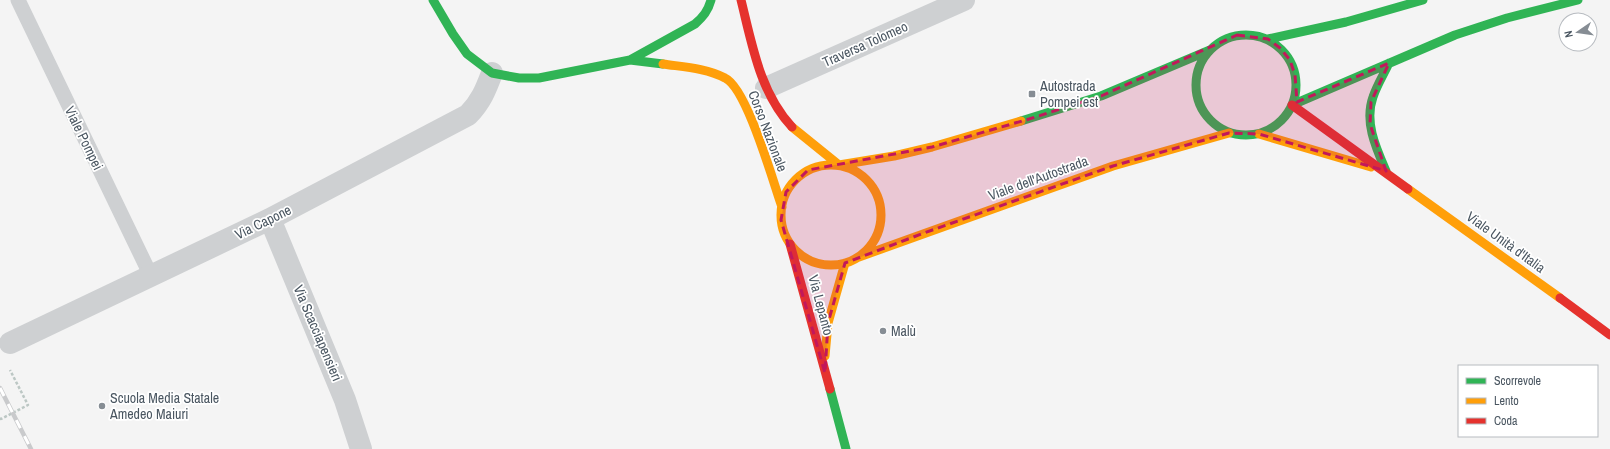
<svg xmlns="http://www.w3.org/2000/svg" width="1610" height="449" viewBox="0 0 1610 449" font-family="'Archivo Narrow',sans-serif">
  <style>
    .lines { fill: none; stroke-linecap: round; stroke-linejoin: round }
    .path { stroke: #bcc7c4; stroke-width: 2.5; stroke-dasharray: 3 2; stroke-linecap: butt }
    .lane { stroke: #ced0d2; stroke-width: 15 }
    .street { stroke: #ced0d2; stroke-width: 22 }
    .fast { stroke: #30b455; stroke-width: 9 }
    .slow { stroke: #ff9f0a; stroke-width: 9 }
    .jam { stroke: #e5322d; stroke-width: 9 }
    .rail-casing { stroke: #c9cacc; stroke-width: 4.5 }
    .rail { stroke: #fff; stroke-width: 3; stroke-dasharray: 9; stroke-linecap: butt }
    .marked { fill: #c2185b; fill-opacity: 0.2; stroke: #c2185b; stroke-width: 3; stroke-dasharray: 8 5; stroke-linejoin: round }
    .poi-dot { fill: #868d94; stroke: #fff; stroke-width: 1.5 }
    .labels { text-anchor: middle; dominant-baseline: central; stroke-width: 3.5; stroke-linejoin: round; paint-order: stroke }
    .street-label { font-size: 14px; fill: #4a5661; stroke: #fff }
    .poi-label { font-size: 14px; fill: #4a5661; stroke: #fff; text-anchor: start }
  </style>
  <rect width="100%" height="100%" fill="#f4f4f4"/>
  <g class="lines">
    <path class="path" d="M 0,418 L 1,419 L 28,405 L 10,370"/>
    <path class="lane" d="M 18,0 L 151,276"/>
    <path class="street" d="M 766,88 L 964,0
      M 270,219 L 345,400 L 361,449
      M 10,343 L 270,219 L 468,115 C 481,102 486,89 492,73"/>
    <path class="fast" d="M 433,0 L 453,34 L 467,54 L 492,73 L 519,78 L 539,78 L 630,60 L 663,64
      M1196 85a50 50 0 1 1 100 0a50 50 0 1 1-100 0Z
      M 1268,39 L 1346,22 L 1423,0
      M 630,60 L 695,24 C 703,17 708,11 711,0
      M 1292,105 L 1455,35 L 1507,18 L 1578,0
      M 1021,121 L 1101,96 L 1210,50
      M 1386,171 C 1376,148 1364,122 1373,97 C 1377,85 1384,74 1389,63
      M 830,389 L 846,449"/>
    <path class="slow" d="M 663,64 C 683,67 706,68 725,78 C 747,88 773,182 782,207
      M 792,127 L 839,165
      M 1259,134 L 1371,167
      M781 215a50 50 0 1 1 100 0a50 50 0 1 1-100 0Z
      M 839,165 L 894,156 L 932,147 L 1021,121
      M 1408,189 L 1560,298
      M 859,257 L 1113,166 L 1229,133
      M 825,356 L 828,323 L 845,263"/>
    <path class="jam" d="M 741,0 C 752,44 760,93 792,127
      M 1292,105 L 1408,189
      M 790,244 L 830,389
      M 1560,298 L 1610,335"/>
    <g class="rail-casing">
      <path id="rail" d="M 0,388 L 31,449"/>
    </g>
    <use href="#rail" class="rail"/>
  </g>
  <path class="marked" d="M 1237,35 L 1268,39 L 1280,48 L 1290,60 L 1295,75 L 1297,102 L 1389,63 L 1371,102 L 1370,124 L 1386,171 L 1259,134 L 1229,133 L 1113,166 L 924,233 L 845,263 L 828,323 L 825,373 L 781,220 L 786,192 L 808,170 L 932,147 L 1029,119 L 1101,96 Z"/>
  <g class="poi-dot">
    <rect x="1028" y="90" width="8" height="8" rx="2"/>
    <circle cx="883" cy="331" r="4"/>
    <circle cx="102" cy="406" r="4"/>
  </g>
  <g class="labels">
    <g class="street-label">
      <text transform="translate(865 44) rotate(-24)">Traversa Tolomeo</text>
      <text transform="translate(768 131) rotate(69)">Corso Nazionale</text>
      <text transform="translate(84 138) rotate(64)">Viale Pompei</text>
      <text transform="translate(1038 178) rotate(-20)">Viale dell'Autostrada</text>
      <text transform="translate(263 222) rotate(-26)">Via Capone</text>
      <text transform="translate(1506 242) rotate(36)">Viale Unità d'Italia</text>
      <text transform="translate(821 305) rotate(75)">Via Lepanto</text>
      <text transform="translate(318 333) rotate(67)">Via Scacciapensieri</text>
    </g>
    <g class="poi-label">
      <text x="1040" y="86">Autostrada<tspan x="1040" dy="16">Pompei est</tspan></text>
      <text x="891" y="331">Malù</text>
      <text x="110" y="398">Scuola Media Statale<tspan x="110" dy="16">Amedeo Maiuri</tspan></text>
    </g>
  </g>
  <rect x="1458" y="365" width="140" height="72" fill="#ffffff" stroke="#b7bbc0"/>
  <rect x="1466" y="378" width="20" height="6" fill="#30b455" stroke="#b7bbc0"/>
  <text x="1494" y="385" font-size="12" fill="#4a5661">Scorrevole</text>
  <rect x="1466" y="398" width="20" height="6" fill="#ff9f0a" stroke="#b7bbc0"/>
  <text x="1494" y="405" font-size="12" fill="#4a5661">Lento</text>
  <rect x="1466" y="418" width="20" height="6" fill="#e5322d" stroke="#b7bbc0"/>
  <text x="1494" y="425" font-size="12" fill="#4a5661">Coda</text>
  <g transform="translate(1578 32) rotate(257)"><circle r="19" fill="#ffffff" stroke="#b7bbc0"/>
  <path d="M0-3L7 15L0 10L-7 15Z" fill="#868d94"/>
  <text y="-6" font-size="11" font-weight="bold" text-anchor="middle" fill="#4a5661">N</text>
  </g>
</svg>
